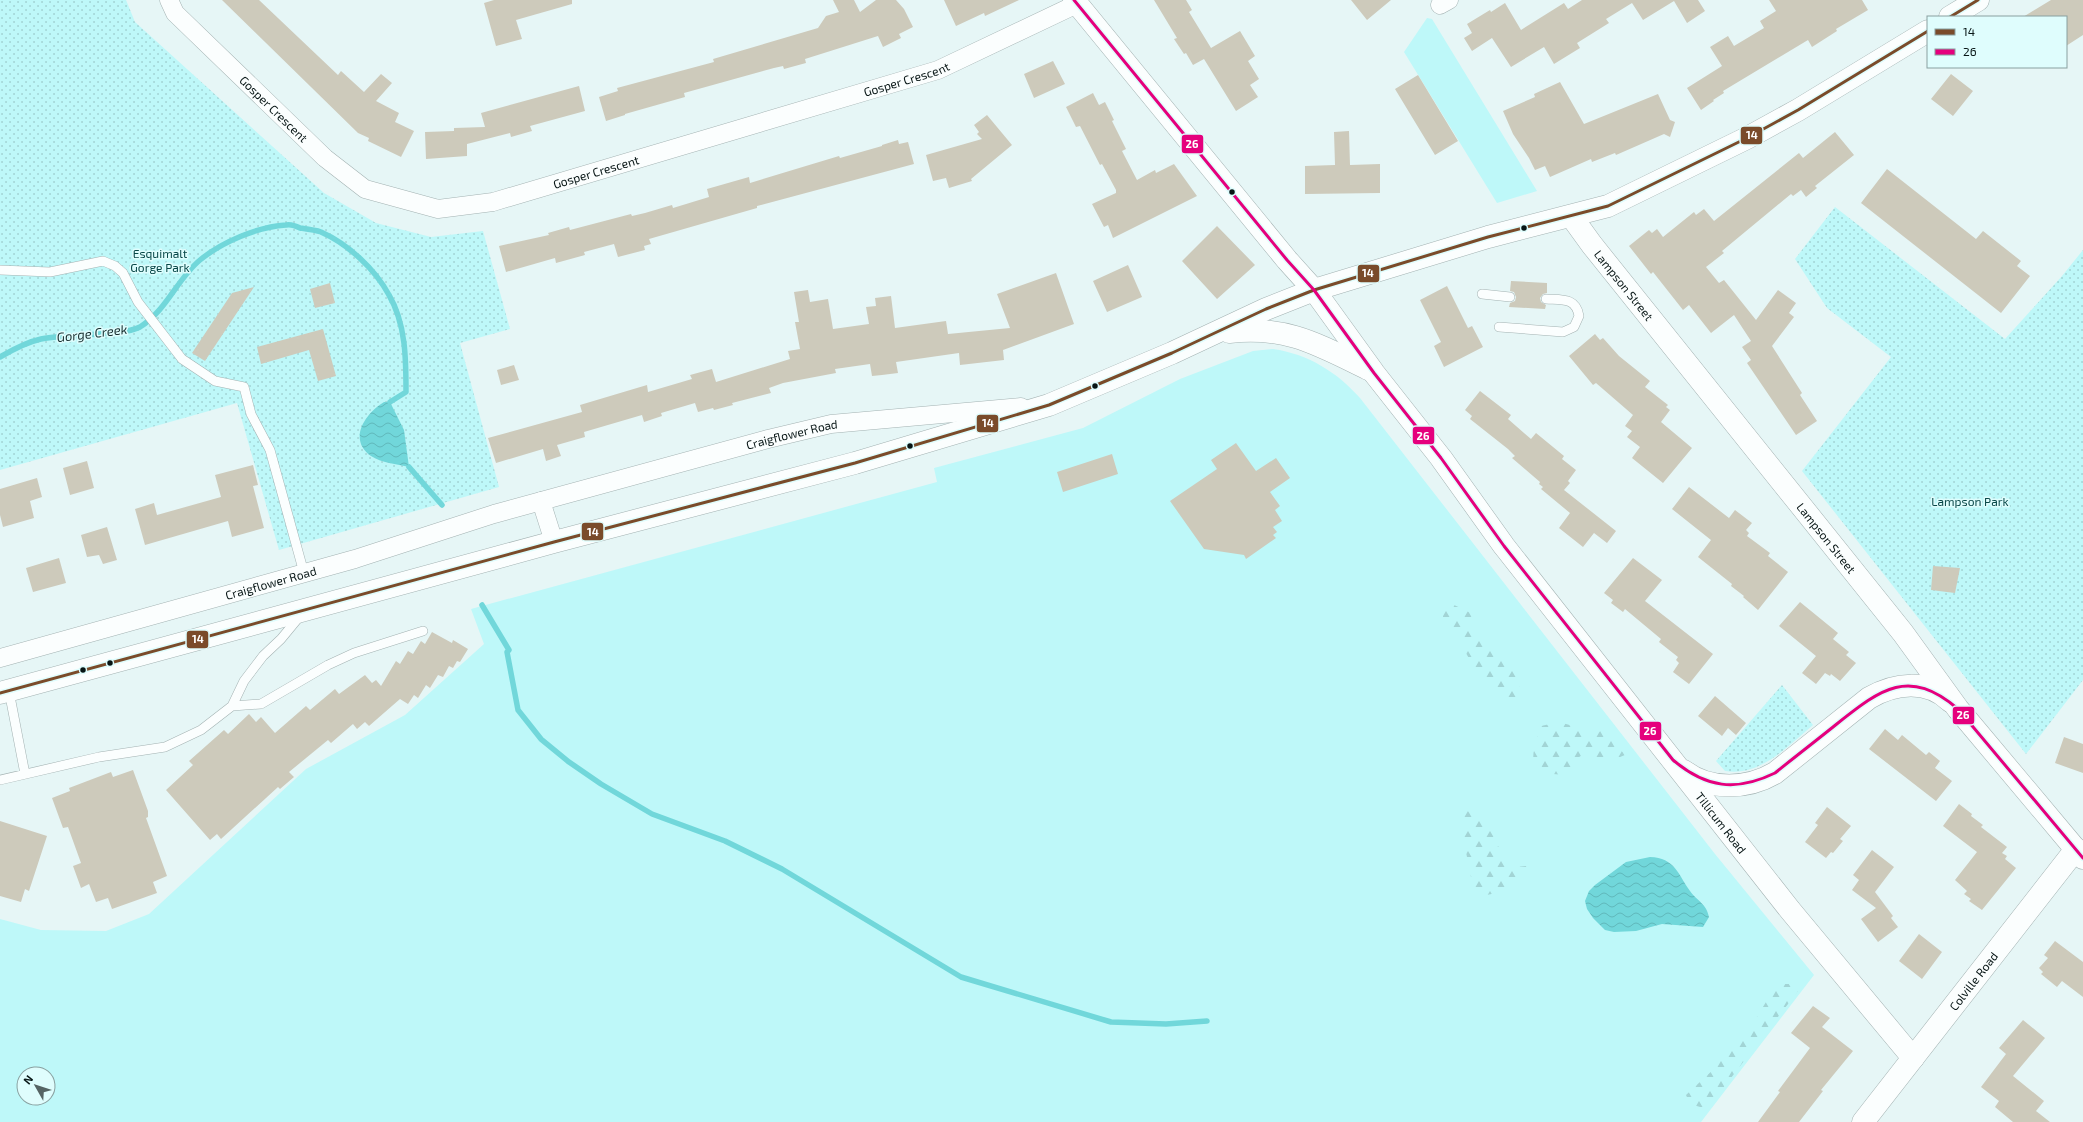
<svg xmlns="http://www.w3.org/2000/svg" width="2083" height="1122" viewBox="0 0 2083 1122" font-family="'Exo 2',sans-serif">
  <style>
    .grass { fill: #bef8f9; fill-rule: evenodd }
    .forest { fill: url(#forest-firs) }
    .park { fill: url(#park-dots) }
    .water { fill: url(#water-waves) }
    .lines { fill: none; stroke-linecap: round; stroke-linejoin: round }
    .stream { stroke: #71d7da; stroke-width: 5.5 }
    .building { fill: #cdcabb }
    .lane-casing { stroke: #a3b2b2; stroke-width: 10 }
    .street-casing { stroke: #a3b2b2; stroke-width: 19 }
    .secondary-casing { stroke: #a3b2b2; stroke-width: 23 }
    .lane { stroke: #fbfefe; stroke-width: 9 }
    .street { stroke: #fbfefe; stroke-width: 18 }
    .secondary { stroke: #fbfefe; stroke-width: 22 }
    .bus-1-casing { stroke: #dffdfd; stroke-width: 6 }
    .bus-2-casing { stroke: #dffdfd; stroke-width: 6 }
    .bus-1 { stroke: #7a4b2a; stroke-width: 3 }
    .bus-2 { stroke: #e5007d; stroke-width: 3 }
    .bus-dot { fill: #071515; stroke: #dffdfd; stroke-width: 1.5 }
    .labels { text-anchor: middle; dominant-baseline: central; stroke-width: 3; stroke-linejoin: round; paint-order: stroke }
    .street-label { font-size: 12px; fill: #071515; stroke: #dffdfd }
    .park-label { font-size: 12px; fill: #084748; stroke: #dffdfd }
    .water-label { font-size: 13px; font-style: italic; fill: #193031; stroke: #dffdfd }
    .line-badge { stroke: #dffdfd; stroke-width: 1.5 }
    .badge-label { font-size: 11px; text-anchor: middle; font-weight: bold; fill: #fff }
  </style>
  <defs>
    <pattern id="forest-firs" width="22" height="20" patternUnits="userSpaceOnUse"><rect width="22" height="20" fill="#bef8f9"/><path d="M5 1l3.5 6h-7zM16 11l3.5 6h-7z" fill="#a2d4d5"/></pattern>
    <pattern id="park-dots" width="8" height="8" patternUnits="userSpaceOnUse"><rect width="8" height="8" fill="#bef8f9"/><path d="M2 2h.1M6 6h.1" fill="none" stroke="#a2d4d5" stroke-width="1.8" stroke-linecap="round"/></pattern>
    <pattern id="water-waves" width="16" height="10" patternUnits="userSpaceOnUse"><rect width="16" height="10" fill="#71d7da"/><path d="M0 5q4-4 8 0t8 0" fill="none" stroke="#60b8ba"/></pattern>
  </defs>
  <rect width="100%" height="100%" fill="#e6f6f6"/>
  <path class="grass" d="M 1427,18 L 1432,19 L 1537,191 L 1497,203 L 1404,52 Z
    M 1273,349 C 1308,354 1337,372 1360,398 L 1715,854 L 1814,975 L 1701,1122 L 0,1122 L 0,919 L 41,930 L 106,931 L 149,914 L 306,769 L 405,715 L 484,644 L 471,609 L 937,482 L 934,468 L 1083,428 L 1180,379 L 1253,351 ZM 24,1074 L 48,1074 L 48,1098 L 24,1098 Z"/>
  <path class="forest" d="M 1452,604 L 1471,613 L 1474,630 C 1488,634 1513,664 1518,679 C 1521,685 1519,691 1516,697 L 1507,700 L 1500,698 L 1491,688 L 1472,664 L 1460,642 L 1454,639 L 1446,628 L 1442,613 Z
    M 1559,722 L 1580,728 L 1593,735 L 1604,729 L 1625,755 C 1607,763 1599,762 1582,755 L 1575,760 L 1566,775 L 1553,774 L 1533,761 L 1534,745 L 1541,726 Z
    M 1462,809 L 1481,816 L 1492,832 L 1497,845 L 1517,867 L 1527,866 C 1511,888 1501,894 1475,897 L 1462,832 Z
    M 1777,984 L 1789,984 L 1798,991 L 1707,1109 L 1690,1104 L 1686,1095 L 1715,1068 L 1732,1045 L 1755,1020 Z"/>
  <path class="park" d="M 0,0 L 126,0 L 135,22 L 324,193 L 376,223 L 431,237 L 483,231 L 510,329 L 460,343 L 499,487 L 279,550 L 237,403 L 0,470 Z
    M 1835,207 L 2005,339 L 2062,276 L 2083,250 L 2083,680 L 2026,754 L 1802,471 L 1891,357 L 1827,308 L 1795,259 Z
    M 1782,685 L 1813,725 C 1788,746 1760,777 1725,771 L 1716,761 Z"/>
  <path class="water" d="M 384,402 L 390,402 L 404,430 L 409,467 C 397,464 381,463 371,456 C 347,439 366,413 384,402 Z
    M 1650,857 C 1675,858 1678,874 1690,891 C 1698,902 1706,903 1709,917 L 1703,927 L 1662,924 L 1636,931 L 1614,932 L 1605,930 L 1593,918 L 1587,909 L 1585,901 L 1589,891 L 1595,885 L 1626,862 Z"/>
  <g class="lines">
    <path class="stream" d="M 0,357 C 12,350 27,342 41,339 C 64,334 123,336 140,327 C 167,310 177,279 200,260 C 222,242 257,227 286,225 C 290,224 296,226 300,228 C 307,229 315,230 321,232 C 348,244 375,269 389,295 C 406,324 406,360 406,392 L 390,402
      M 409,467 L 442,505
      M 482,605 L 509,650 L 507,652 L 518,710 L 541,739 L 569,762 L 601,784 L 652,814 L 725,841 L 782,869 L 961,977 L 1111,1022 L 1166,1024 L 1207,1021"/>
  </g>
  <path class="building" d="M 222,0 L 259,0 L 338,75 L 341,71 L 364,92 L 381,74 L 392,83 L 376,101 L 399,113 L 395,122 L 414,131 L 401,157 L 368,141 L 369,138 L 358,133 Z
    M 494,0 L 572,0 L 572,4 L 516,20 L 522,39 L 496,46 L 484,3 Z
    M 833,0 L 854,0 L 860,12 L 876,0 L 896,0 L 904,9 L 913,27 L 899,34 L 901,38 L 883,47 L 878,36 L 805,59 L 806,63 L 784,69 L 783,66 L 774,68 L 684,93 L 685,97 L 625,114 L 625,115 L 606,121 L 599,97 L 618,91 L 617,88 L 714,62 L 713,59 L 818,28 L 826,16 L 839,12 Z
    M 944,0 L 1019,0 L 985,16 L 984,13 L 956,26 Z
    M 1154,0 L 1186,0 L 1192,10 L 1189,12 L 1211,48 L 1240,31 L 1255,56 L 1248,61 L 1259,79 L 1250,85 L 1258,97 L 1236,111 L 1204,59 L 1193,65 L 1186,53 L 1184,54 L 1174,39 L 1177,38 Z
    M 1351,0 L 1391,0 L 1367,20 Z
    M 1582,0 L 1698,0 L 1705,11 L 1687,23 L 1674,1 L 1643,20 L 1632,3 L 1606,19 L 1609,23 L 1577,43 L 1580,48 L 1554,64 L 1544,47 L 1511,67 L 1492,38 L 1472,51 L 1464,38 L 1472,33 L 1467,24 L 1490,10 L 1491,12 L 1505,3 L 1521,30 L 1564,3 L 1568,9 Z
    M 1769,0 L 1862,0 L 1868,10 L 1836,29 L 1837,31 L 1812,47 L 1808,40 L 1723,91 L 1724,93 L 1713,100 L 1714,101 L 1701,110 L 1687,88 L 1722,66 L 1710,47 L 1728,36 L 1734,46 L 1764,28 L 1760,21 L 1776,11 Z
    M 2051,0 L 2083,0 L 2083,35 L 2066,46 L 2066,17 L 2023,17 Z
    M 1053,61 L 1065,84 L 1034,98 L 1024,74 Z
    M 1951,74 L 1973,91 L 1953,116 L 1931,99 Z
    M 1418,75 L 1458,141 L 1435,155 L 1395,89 Z
    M 1560,82 L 1584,124 L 1658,94 L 1670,120 L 1675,122 L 1670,137 L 1664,134 L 1616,155 L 1615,153 L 1592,162 L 1591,159 L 1550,177 L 1545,166 L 1535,170 L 1529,158 L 1513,134 L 1503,111 L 1535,97 L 1534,94 Z
    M 579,86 L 585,111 L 530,126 L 532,131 L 511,137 L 510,133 L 467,144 L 467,156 L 426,159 L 425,132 L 454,131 L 454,128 L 485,127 L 481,113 Z
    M 1093,93 L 1099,105 L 1105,102 L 1114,120 L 1112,121 L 1126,149 L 1122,151 L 1137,180 L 1155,170 L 1156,173 L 1174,164 L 1197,196 L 1113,238 L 1108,225 L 1104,227 L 1092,204 L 1116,193 L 1116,190 L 1102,164 L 1100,165 L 1080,126 L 1076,127 L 1066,107 Z
    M 987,115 L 1012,145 L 971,179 L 972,181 L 949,188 L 946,178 L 933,181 L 926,155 L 982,139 L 977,134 L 979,132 L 974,125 Z
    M 1349,131 L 1350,165 L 1380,164 L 1380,193 L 1305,194 L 1305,166 L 1335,165 L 1334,132 Z
    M 1835,132 L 1854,155 L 1815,186 L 1817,188 L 1806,197 L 1801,190 L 1793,196 L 1791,194 L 1722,251 L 1724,253 L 1706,267 L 1719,283 L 1724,280 L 1756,320 L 1778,290 L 1796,303 L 1789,313 L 1794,317 L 1772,346 L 1802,393 L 1800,395 L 1817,421 L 1796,435 L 1747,363 L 1751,360 L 1742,347 L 1751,341 L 1734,315 L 1711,333 L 1689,305 L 1683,310 L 1653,272 L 1651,274 L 1629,246 L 1649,230 L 1652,233 L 1657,229 L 1663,237 L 1694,212 L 1696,215 L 1704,209 L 1714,221 L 1799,153 L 1803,158 Z
    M 898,140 L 899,144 L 908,142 L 914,164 L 757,206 L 757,208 L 649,239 L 651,244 L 644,246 L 645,250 L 618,257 L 614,244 L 584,252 L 585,255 L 556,263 L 555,258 L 506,272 L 499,246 L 549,235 L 548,233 L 569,227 L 570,230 L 631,214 L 632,216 L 645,213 L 672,205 L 673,208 L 709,197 L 707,189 L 749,177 L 750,183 L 839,156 L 840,158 L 882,146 L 882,145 Z
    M 1887,169 L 1976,239 L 1983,231 L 2021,261 L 2017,266 L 2030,276 L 2001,313 L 1861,203 Z
    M 1217,226 L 1255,265 L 1217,299 L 1182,261 Z
    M 1128,265 L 1142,297 L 1107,312 L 1093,281 Z
    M 1056,273 L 1074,324 L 1003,350 L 1004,360 L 960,365 L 959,353 L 896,362 L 898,373 L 882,375 L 872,376 L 870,364 L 835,369 L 836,373 L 783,383 L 769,388 L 771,393 L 732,403 L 733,405 L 714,410 L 713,408 L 698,412 L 695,403 L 661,413 L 662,416 L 644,422 L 642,415 L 584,432 L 585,437 L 557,445 L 561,456 L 546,461 L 543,449 L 496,463 L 488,438 L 582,412 L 580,405 L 647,385 L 648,392 L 692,379 L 690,375 L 712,369 L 716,382 L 790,359 L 788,351 L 800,349 L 795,322 L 799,322 L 794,292 L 808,290 L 810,302 L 828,299 L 833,329 L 869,324 L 866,307 L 876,306 L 875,298 L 891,296 L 895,328 L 946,321 L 948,334 L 1010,328 L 997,294 Z
    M 1511,281 L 1547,283 L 1547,293 L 1543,294 L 1540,298 L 1541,302 L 1546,305 L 1545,309 L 1509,307 L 1510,303 L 1515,301 L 1516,297 L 1514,292 L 1510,291 Z
    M 330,283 L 335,303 L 315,308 L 310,289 Z
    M 1447,286 L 1468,328 L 1472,326 L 1483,347 L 1444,367 L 1434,346 L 1441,342 L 1420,300 Z
    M 254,287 L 205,361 L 192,353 L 232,293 Z
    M 323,329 L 336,376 L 318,381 L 309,350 L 261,364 L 257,347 Z
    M 1595,334 L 1600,340 L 1603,338 L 1619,356 L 1650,381 L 1645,387 L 1668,405 L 1666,407 L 1670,410 L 1661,422 L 1692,448 L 1663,483 L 1632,458 L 1640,447 L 1627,437 L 1632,431 L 1625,426 L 1633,415 L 1596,383 L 1593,385 L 1569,356 Z
    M 514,365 L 519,380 L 501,385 L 497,370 Z
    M 1480,391 L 1511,415 L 1508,419 L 1531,439 L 1536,433 L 1564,456 L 1562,459 L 1576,470 L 1568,481 L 1570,483 L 1564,490 L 1616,531 L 1607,543 L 1594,533 L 1583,547 L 1559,528 L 1570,513 L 1541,489 L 1543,487 L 1539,484 L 1540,482 L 1512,458 L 1515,456 L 1508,449 L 1470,419 L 1472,416 L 1465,410 Z
    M 1236,443 L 1256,471 L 1276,458 L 1290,478 L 1270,492 L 1280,506 L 1275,510 L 1282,521 L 1273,527 L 1277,532 L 1273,535 L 1276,538 L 1246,559 L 1244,555 L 1204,549 L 1170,501 L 1217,469 L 1211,460 Z
    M 1112,454 L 1118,474 L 1063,492 L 1057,472 Z
    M 87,461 L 94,488 L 70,495 L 63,468 Z
    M 253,465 L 258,485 L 253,486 L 264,528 L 232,537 L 228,521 L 145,545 L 135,509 L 154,503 L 157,515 L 221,497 L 215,475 Z
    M 37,478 L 42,497 L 30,501 L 34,518 L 3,527 L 0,515 L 0,489 Z
    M 1689,487 L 1729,518 L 1735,510 L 1752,523 L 1746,530 L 1749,533 L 1747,536 L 1770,553 L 1768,556 L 1788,572 L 1758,610 L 1743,597 L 1744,596 L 1731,586 L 1732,584 L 1698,557 L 1711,540 L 1672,509 Z
    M 107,527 L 117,560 L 103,564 L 99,555 L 87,557 L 81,535 Z
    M 59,558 L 66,583 L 33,592 L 26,568 Z
    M 1633,558 L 1662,580 L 1645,601 L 1713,654 L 1689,684 L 1673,672 L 1679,663 L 1676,660 L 1678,657 L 1659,642 L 1661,639 L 1625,609 L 1623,612 L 1611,603 L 1613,600 L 1604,593 Z
    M 1933,566 L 1960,568 L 1955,593 L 1931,590 Z
    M 1800,602 L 1838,633 L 1833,639 L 1849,652 L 1846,655 L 1856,663 L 1840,681 L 1831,674 L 1830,676 L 1825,673 L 1816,684 L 1802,673 L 1816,656 L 1779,626 Z
    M 432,632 L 452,643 L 453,640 L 468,649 L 460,662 L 457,661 L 453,668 L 449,666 L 443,677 L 438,675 L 430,688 L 426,685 L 418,698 L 414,695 L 408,704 L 400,699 L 369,726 L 365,722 L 357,729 L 353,724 L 331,743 L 328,740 L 289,772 L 294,777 L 280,789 L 278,787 L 221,839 L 217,834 L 210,840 L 166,790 L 193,765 L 189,761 L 224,730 L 228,734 L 249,714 L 256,722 L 261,717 L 275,733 L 306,706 L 310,710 L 335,689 L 339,694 L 365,675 L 372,683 L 376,680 L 381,686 L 396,661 L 400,664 L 408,651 L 413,654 L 421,641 L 425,644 Z
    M 1715,696 L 1746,723 L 1736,735 L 1728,728 L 1722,736 L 1698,716 Z
    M 1885,729 L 1898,740 L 1902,735 L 1926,755 L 1929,752 L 1940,761 L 1935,768 L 1952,781 L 1936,801 L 1869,749 Z
    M 2064,737 L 2083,744 L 2083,773 L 2055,763 Z
    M 133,770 L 148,811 L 148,817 L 146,818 L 167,876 L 153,882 L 157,893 L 112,909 L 108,898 L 96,902 L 89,884 L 81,888 L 73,866 L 81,863 L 68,827 L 63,828 L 52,798 L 70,791 L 69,788 L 111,772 L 113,777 Z
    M 1959,804 L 1972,814 L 1971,816 L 1983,825 L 1981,827 L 2007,847 L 2002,853 L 2007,856 L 2005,859 L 2016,868 L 1982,910 L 1969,901 L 1971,899 L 1964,894 L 1967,891 L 1955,880 L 1977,852 L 1943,826 Z
    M 1827,807 L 1851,826 L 1840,839 L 1843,841 L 1833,853 L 1831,852 L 1826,858 L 1805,842 L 1818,825 L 1815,823 Z
    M 0,821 L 47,836 L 29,891 L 25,889 L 21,902 L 0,896 Z
    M 1872,850 L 1894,867 L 1875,892 L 1893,916 L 1891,918 L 1898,927 L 1878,942 L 1861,919 L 1876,908 L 1852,890 L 1859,880 L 1853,875 Z
    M 1919,934 L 1942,952 L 1922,979 L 1899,961 Z
    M 2055,941 L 2083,962 L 2083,997 L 2062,981 L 2057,987 L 2041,974 L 2043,972 L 2039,968 L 2048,958 L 2044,955 Z
    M 1813,1006 L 1830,1018 L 1822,1027 L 1853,1051 L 1821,1090 L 1823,1091 L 1799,1122 L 1758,1122 L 1780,1092 L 1778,1091 L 1810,1048 L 1791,1033 Z
    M 2023,1020 L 2045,1038 L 2013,1076 L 2044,1101 L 2036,1111 L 2050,1122 L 2013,1122 L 1995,1107 L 1999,1101 L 1981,1087 L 2006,1054 L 1999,1048 Z"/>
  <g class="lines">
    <g class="lane-casing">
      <path id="lane" d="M 0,270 L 50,272 L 103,261 L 115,266 L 123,273 L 138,302 L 182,359 L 215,381 L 244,387 L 251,414 L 270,450 L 304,573
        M 1482,294 L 1510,297
        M 1499,327 L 1563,332 L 1574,327 L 1579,316 C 1576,297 1561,300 1546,299
        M 9,691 L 25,774
        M 232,706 L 261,704 L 328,665 L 354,653 L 423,631
        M 0,780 L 99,757 L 165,747 L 201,730 L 232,706 L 244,681 L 263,656 L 281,639 L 300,616"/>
    </g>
    <g class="street-casing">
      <g id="street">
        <path id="s1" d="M 169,0 L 175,13 L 325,158 L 365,189 L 438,209 L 493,202 L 938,70 L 1077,4"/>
        <path d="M 1440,5 L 1449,0"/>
        <path d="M 541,501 L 554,542"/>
        <path id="s2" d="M 0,658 L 355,559 L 494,514 L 768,439 L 831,424 L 1021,407"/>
      </g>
    </g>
    <g class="secondary-casing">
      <g id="secondary">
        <path id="s3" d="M 1074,0 L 1287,260 L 1314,290 L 1374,373 L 1441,458 L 1504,546 L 1790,910 L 1913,1058"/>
        <path d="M 1950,17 L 1978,0"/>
        <path id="s4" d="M 1571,216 L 1592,245 L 1903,633 L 1958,709 L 2083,858"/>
        <path d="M 1229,332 C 1286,325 1319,345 1368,369"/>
        <path d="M 0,693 L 554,542 L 855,463 L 1049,405 L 1172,353 L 1266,309 L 1314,290 L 1488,237 L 1608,206 L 1747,138 L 1798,110 L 1928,31"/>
        <path d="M 1684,771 C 1710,791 1748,789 1775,773 L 1869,698 C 1895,683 1927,679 1950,701"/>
        <path id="s5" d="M 1863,1122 L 2076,849"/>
      </g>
    </g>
    <use href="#lane" class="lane"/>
    <use href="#street" class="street"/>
    <use href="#secondary" class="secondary"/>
    <g class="bus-1-casing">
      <path id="bus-1" d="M 1950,17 L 1978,0
        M 0,693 L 554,542 L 855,463 L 1049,405 L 1172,353 L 1266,309 L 1314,290 L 1488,237 L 1608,206 L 1747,138 L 1798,110 L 1928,31"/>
    </g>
    <g class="bus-2-casing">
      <path id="bus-2" d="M 1074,0 L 1287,260 L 1314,290 L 1374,373 L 1441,458 L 1504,546 L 1673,760 C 1706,788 1736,792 1775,773 C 1796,756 1817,740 1838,723 C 1881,689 1909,667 1958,709 L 2083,858"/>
    </g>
    <use href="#bus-1" class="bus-1"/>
    <use href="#bus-2" class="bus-2"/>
  </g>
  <g class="bus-dot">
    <circle cx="1232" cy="192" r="3.5"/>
    <circle cx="1524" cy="228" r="3.5"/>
    <circle cx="1095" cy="386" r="3.5"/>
    <circle cx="910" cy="446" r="3.5"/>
    <circle cx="110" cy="663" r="3.5"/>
    <circle cx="83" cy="670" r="3.5"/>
  </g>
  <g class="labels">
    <g class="street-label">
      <text stroke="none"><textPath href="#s1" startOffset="836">Gosper Crescent</textPath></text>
      <text stroke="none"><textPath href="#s1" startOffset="152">Gosper Crescent</textPath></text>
      <text stroke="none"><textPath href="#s1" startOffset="512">Gosper Crescent</textPath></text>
      <text stroke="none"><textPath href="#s4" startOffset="87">Lampson Street</textPath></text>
      <text stroke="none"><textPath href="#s2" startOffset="823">Craigflower Road</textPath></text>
      <text stroke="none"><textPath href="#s4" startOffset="411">Lampson Street</textPath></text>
      <text stroke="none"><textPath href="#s2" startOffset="281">Craigflower Road</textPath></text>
      <text stroke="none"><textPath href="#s3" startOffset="1047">Tillicum Road</textPath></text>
      <text stroke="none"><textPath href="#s5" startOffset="179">Colville Road</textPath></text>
    </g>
    <g class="park-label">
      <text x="160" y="253">Esquimalt<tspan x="160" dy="14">Gorge Park</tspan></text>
      <text x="1970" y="501">Lampson Park</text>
    </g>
    <g class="water-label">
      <text transform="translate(92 333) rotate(-7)">Gorge Creek</text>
    </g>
  </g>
  <g class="line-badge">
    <rect x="1740" y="126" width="23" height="19" rx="4" fill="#7a4b2a"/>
    <rect x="1181" y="134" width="23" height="20" rx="4" fill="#e5007d"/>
    <rect x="1357" y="264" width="23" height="19" rx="4" fill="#7a4b2a"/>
    <rect x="976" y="414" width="23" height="19" rx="4" fill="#7a4b2a"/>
    <rect x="1412" y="426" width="23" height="19" rx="4" fill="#e5007d"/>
    <rect x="581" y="522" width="23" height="19" rx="4" fill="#7a4b2a"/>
    <rect x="186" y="630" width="23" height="19" rx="4" fill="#7a4b2a"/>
    <rect x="1952" y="706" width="23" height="19" rx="4" fill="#e5007d"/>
    <rect x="1639" y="721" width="23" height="20" rx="4" fill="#e5007d"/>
  </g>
  <g class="badge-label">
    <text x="1752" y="139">14</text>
    <text x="1192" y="148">26</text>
    <text x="1368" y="277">14</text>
    <text x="988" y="427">14</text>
    <text x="1423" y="440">26</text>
    <text x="593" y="536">14</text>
    <text x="198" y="643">14</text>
    <text x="1963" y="719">26</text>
    <text x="1650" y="735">26</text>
  </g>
  <rect x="1927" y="16" width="140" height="52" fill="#dffdfd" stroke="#89a0a0"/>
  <rect x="1935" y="29" width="20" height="6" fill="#7a4b2a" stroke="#89a0a0"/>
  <text x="1963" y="36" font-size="12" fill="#071515">14</text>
  <rect x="1935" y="49" width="20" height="6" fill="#e5007d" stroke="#89a0a0"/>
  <text x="1963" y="56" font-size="12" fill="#071515">26</text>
  <g transform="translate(36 1086) rotate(309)"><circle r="19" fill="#dffdfd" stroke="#89a0a0"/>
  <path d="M0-3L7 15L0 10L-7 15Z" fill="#556464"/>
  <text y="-6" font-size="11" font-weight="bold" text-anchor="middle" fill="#071515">N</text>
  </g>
</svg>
